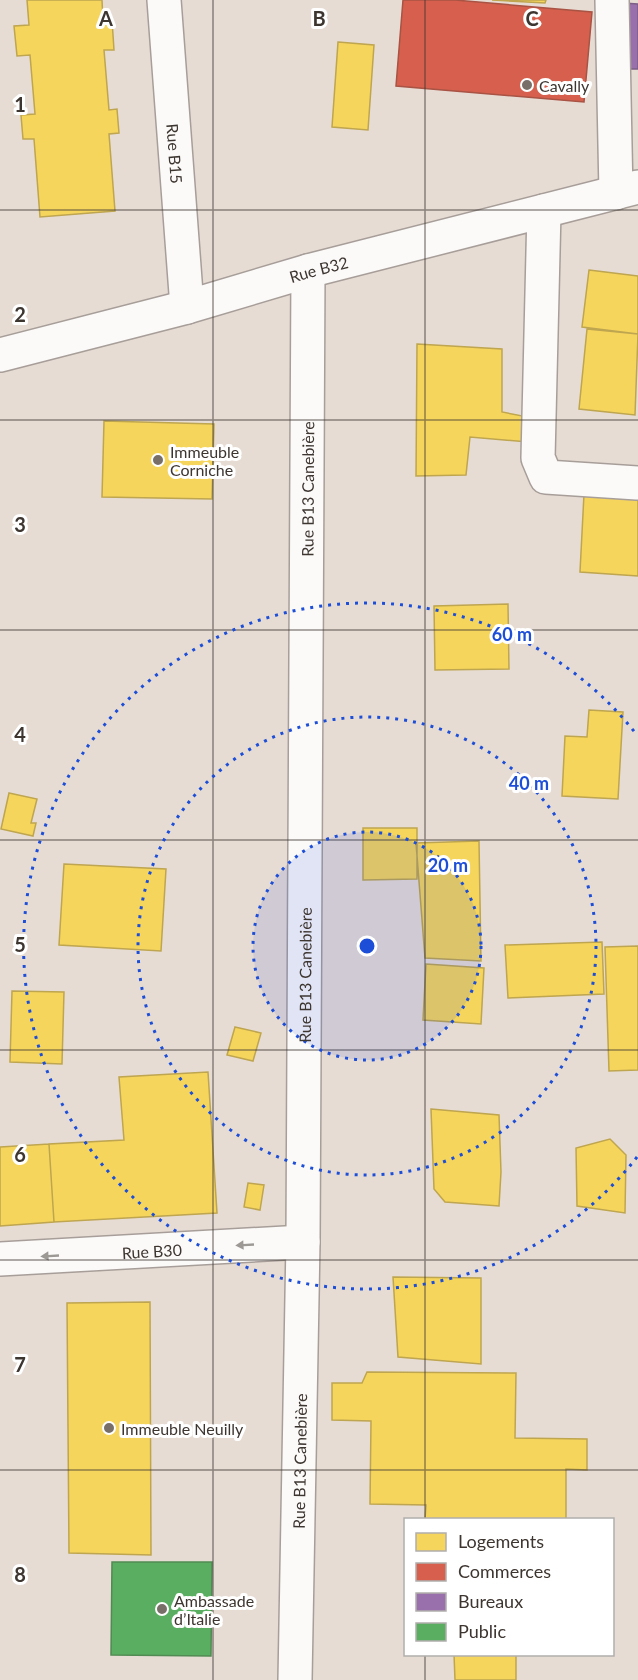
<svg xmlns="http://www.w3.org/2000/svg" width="638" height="1680" viewBox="0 0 638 1680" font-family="Lato,sans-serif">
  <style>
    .homes { fill: #f6d55c; stroke: #bea54f; stroke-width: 1.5 }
    .shops { fill: #d6604d; stroke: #a85344; stroke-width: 1.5 }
    .offices { fill: #9970ab; stroke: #7d5e86; stroke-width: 1.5 }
    .public { fill: #5aae61; stroke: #518a52; stroke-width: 1.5 }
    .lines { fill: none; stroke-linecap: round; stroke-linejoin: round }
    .minor-casing { stroke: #a79e99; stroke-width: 36 }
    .minor { stroke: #fbfaf9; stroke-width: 33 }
    .oneway { fill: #9c9894 }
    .grid { fill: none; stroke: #3d3530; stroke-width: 1.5; stroke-opacity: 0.55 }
    .ring { fill: none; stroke: #1d4ed8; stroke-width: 3; stroke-dasharray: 3 6 }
    .poi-dot { fill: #786f69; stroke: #fff; stroke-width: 2 }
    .labels { text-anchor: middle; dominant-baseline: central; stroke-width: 6; stroke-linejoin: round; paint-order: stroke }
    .poi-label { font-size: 16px; fill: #3d3530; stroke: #fff; text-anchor: start }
    .street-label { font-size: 16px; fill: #3d3530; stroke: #fff }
    .grid-label { font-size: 20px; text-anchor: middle; font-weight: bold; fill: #3d3530; stroke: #fff; stroke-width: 6; stroke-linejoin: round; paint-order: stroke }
    .centre { fill: #1d4ed8; stroke: #fff; stroke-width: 3 }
    .ring-label { font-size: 18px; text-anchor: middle; font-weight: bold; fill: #1d4ed8; stroke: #fff; stroke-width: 6; stroke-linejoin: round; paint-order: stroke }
  </style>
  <rect width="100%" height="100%" fill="#e7dcd4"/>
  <path class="homes" d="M 27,0 L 102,0 L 103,21 L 112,20 L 114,50 L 104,50 L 109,110 L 117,109 L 119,133 L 109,134 L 115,211 L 40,217 L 34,139 L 23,139 L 21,115 L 35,114 L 30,55 L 17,56 L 14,26 L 29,25 Z
    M 492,0 L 546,0 L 545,3 Z
    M 338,42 L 374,45 L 368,130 L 332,127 Z
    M 589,270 L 638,276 L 638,334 L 582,327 Z
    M 587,329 L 638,334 L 635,415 L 579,409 Z
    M 417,344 L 502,349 L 502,412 L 528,417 L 528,442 L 470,437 L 466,475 L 416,476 Z
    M 104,421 L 214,424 L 212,499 L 102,497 Z
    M 584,494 L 638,497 L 638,576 L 580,572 Z
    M 508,604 L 509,669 L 435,670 L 434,606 Z
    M 589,710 L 623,712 L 618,799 L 562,796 L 565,736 L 587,737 Z
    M 9,793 L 37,799 L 31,823 L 36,823 L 33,836 L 1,829 Z
    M 363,828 L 417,828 L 417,879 L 363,880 Z
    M 479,841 L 481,961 L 425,958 L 416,843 Z
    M 64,864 L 166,869 L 161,951 L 59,945 Z
    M 602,942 L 604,994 L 508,998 L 505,945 Z
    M 638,946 L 638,1070 L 609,1071 L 605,947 Z
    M 426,964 L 484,968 L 481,1024 L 423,1020 Z
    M 12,991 L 64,992 L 62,1064 L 10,1062 Z
    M 235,1027 L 261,1033 L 253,1061 L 227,1055 Z
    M 208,1072 L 217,1213 L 54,1222 L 49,1144 L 124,1140 L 119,1077 Z
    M 431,1109 L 499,1115 L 501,1172 L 499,1206 L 445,1202 L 434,1189 Z
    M 610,1139 L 626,1155 L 625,1213 L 577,1206 L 576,1148 Z
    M 49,1144 L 54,1222 L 0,1226 L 0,1147 Z
    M 248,1183 L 264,1185 L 260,1210 L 244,1207 Z
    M 393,1277 L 481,1278 L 481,1364 L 398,1357 Z
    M 150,1302 L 151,1555 L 69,1553 L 67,1303 Z
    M 367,1372 L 516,1373 L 515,1438 L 587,1439 L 587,1470 L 566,1469 L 566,1520 L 425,1520 L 426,1505 L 370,1504 L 371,1421 L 332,1420 L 332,1383 L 362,1383 Z
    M 454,1654 L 516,1654 L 516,1680 L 455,1680 Z"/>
  <path class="shops" d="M 403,0 L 455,0 L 592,12 L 584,102 L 396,86 Z"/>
  <path class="offices" d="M 623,3 L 638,4 L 638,69 L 622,69 Z"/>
  <path class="public" d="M 112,1562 L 212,1562 L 211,1656 L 111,1655 Z"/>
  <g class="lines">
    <g class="minor-casing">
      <g id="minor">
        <path id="s1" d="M 164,0 L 187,307"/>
        <path d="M 612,0 L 616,193"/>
        <path d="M 544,211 L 538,458 L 546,477 L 637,483"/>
        <path id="s2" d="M 0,355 L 187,307 L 308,271 L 638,187"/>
        <path id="s3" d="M 0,1259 L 303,1242"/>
        <path id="s4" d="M 295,1680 L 303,1242 L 308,271"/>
      </g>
    </g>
    <use href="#minor" class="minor"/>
  </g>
  <defs><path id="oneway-solid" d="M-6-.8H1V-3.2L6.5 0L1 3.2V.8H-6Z" transform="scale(1.5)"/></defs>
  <g class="oneway">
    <use href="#oneway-solid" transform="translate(245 1245) rotate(177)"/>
    <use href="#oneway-solid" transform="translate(50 1256) rotate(177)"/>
  </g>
  <path class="grid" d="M 213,0 L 213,1680M 425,0 L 425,1520M 0,210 L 638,210M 0,420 L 638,420M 0,630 L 638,630M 0,840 L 638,840M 0,1050 L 638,1050M 0,1260 L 638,1260M 0,1470 L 638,1470M 425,1654 L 425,1680"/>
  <circle cx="367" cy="946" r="114" fill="#1d4ed8" fill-opacity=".12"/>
  <g class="ring">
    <circle cx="367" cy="946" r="114"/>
    <circle cx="367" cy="946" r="229"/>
    <path d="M637 1157A343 343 0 1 1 637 735"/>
  </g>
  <g class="poi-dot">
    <circle cx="527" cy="85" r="6"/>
    <circle cx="158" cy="460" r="6"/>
    <circle cx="109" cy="1428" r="6"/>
    <circle cx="162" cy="1609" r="6"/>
  </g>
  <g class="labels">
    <g class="poi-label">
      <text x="539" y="85">Cavally</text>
      <text x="170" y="451">Immeuble<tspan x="170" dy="18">Corniche</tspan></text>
      <text x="121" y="1428">Immeuble Neuilly</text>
      <text x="174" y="1600">Ambassade<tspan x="174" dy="18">d’Italie</tspan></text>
    </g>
    <g class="street-label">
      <text stroke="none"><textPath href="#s1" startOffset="154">Rue B15</textPath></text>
      <text stroke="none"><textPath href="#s2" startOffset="330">Rue B32</textPath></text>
      <text stroke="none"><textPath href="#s4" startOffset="1191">Rue B13 Canebière</textPath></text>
      <text stroke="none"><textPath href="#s4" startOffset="705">Rue B13 Canebière</textPath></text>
      <text stroke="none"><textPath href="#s3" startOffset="152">Rue B30</textPath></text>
      <text stroke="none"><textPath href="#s4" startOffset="219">Rue B13 Canebière</textPath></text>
    </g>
  </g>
  <g class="grid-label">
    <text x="106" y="26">A</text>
    <text x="319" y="26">B</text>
    <text x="532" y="26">C</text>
    <text x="20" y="112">1</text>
    <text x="20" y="322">2</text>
    <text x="20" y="532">3</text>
    <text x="20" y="742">4</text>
    <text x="20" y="952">5</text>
    <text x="20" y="1162">6</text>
    <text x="20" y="1372">7</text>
    <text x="20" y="1582">8</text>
  </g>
  <circle cx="367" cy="946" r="9" class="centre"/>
  <g class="ring-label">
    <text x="512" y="641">60 m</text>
    <text x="529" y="790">40 m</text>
    <text x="448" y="872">20 m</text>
  </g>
  <rect x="404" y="1518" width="210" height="138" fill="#ffffff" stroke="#b1aeac" stroke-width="1.5"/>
  <rect x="416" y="1533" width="30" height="18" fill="#f6d55c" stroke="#b1aeac" stroke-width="1.5"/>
  <text x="458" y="1548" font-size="18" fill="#3d3530">Logements</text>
  <rect x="416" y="1563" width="30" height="18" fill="#d6604d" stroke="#b1aeac" stroke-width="1.5"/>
  <text x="458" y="1578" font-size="18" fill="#3d3530">Commerces</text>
  <rect x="416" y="1593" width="30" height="18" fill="#9970ab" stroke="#b1aeac" stroke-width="1.5"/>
  <text x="458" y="1608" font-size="18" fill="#3d3530">Bureaux</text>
  <rect x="416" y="1623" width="30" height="18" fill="#5aae61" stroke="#b1aeac" stroke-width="1.5"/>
  <text x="458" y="1638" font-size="18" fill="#3d3530">Public</text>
</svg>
